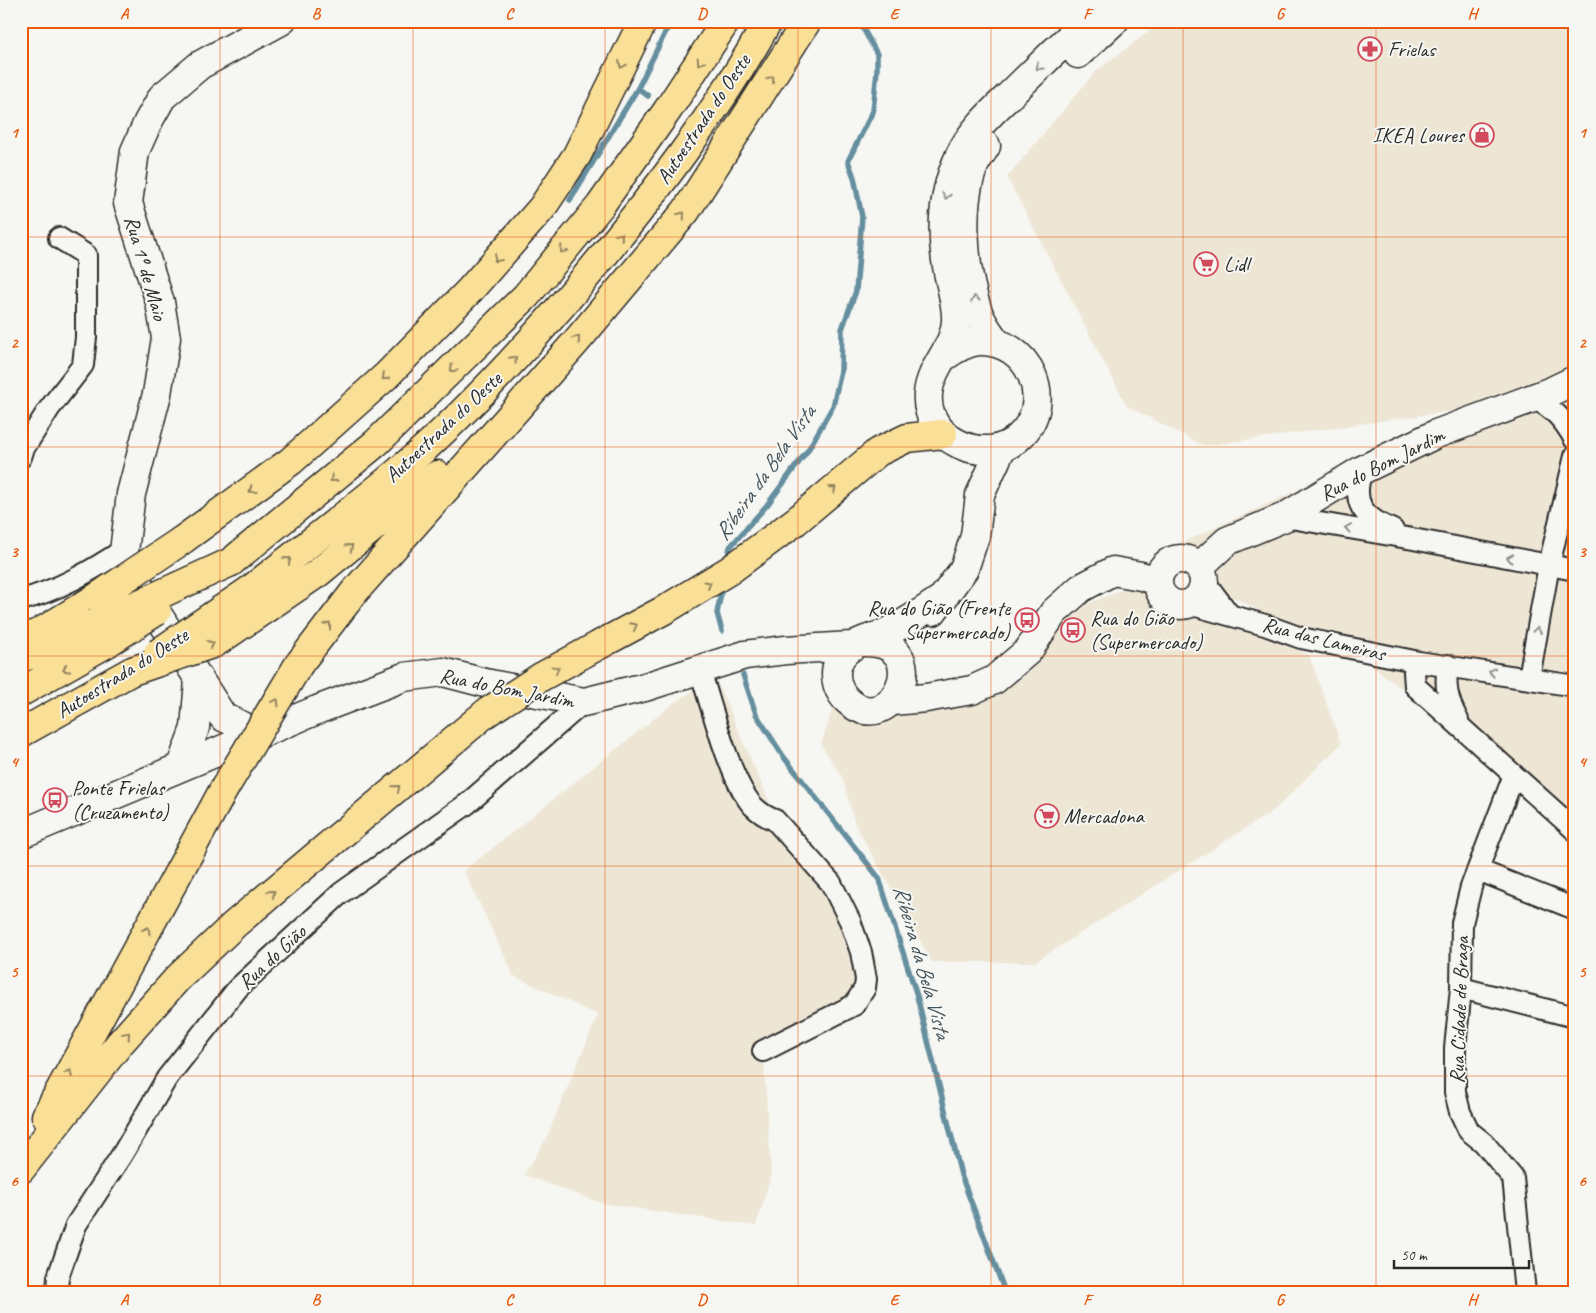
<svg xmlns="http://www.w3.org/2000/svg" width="1596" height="1313" viewBox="0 0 1596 1313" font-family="Caveat,sans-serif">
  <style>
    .built { fill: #eee6d5 }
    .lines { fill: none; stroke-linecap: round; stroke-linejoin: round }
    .stream { stroke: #658f9f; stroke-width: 5.5 }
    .street-casing { stroke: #2b2b2b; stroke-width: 24 }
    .secondary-casing { stroke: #2b2b2b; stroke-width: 31 }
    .highway-casing { stroke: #2b2b2b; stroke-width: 31 }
    .street { stroke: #f6f6f2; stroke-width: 20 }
    .secondary { stroke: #f6f6f2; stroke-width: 28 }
    .highway { stroke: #fadf96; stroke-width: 28 }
    .highway-bridge-casing { stroke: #2b2b2b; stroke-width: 31; stroke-linecap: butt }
    .highway-bridge { stroke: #fadf96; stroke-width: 28 }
    .oneway { stroke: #928560 }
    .oneway2 { stroke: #90908e }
    .grid { fill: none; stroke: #e8590c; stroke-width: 1; stroke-opacity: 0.55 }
    .labels { text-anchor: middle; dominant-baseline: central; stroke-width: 4; stroke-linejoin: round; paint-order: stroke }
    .poi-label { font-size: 21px; fill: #2b2b2b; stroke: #f6f6f2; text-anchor: start }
    .street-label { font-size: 21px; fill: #2b2b2b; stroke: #f6f6f2 }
    .water-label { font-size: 22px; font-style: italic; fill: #43545c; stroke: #f6f6f2 }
    .neatline { fill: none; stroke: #e8590c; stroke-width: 2 }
    .grid-label { font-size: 16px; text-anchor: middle; font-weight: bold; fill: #e8590c }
  </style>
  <rect width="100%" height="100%" fill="#f6f6f2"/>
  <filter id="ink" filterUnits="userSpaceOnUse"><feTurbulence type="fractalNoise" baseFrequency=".02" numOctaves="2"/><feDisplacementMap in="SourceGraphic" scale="10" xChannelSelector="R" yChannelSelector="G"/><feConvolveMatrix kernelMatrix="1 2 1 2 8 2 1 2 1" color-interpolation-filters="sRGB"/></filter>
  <g filter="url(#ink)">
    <path class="built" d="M 1163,21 L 1575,21 L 1575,822 L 1375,668 L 1225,593 L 1175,546 L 1480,407 L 1204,446 L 1127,406 L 1007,177 L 1096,71 Z
      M 1146,579 L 1203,608 L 1309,655 L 1341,744 L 1273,811 L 1035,962 L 932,962 L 855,824 L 842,777 L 821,745 L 834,704 L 888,717 L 936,705 L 1067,613 Z
      M 715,677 L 772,808 L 841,874 L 877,960 L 874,994 L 763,1045 L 771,1175 L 756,1226 L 601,1203 L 524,1175 L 545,1141 L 598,1015 L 514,976 L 464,871 L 675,702 Z"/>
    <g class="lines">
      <path class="stream" d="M 638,88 L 648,96
        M 570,200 L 638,88 L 671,21
        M 727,560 L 730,547 L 767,505 L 808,450 L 833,406 L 841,371 L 842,329 L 856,291 L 862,217 L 854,177 L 848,161 L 873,111 L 877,70 L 877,54 L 859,21
        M 722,631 L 717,613 L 723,584
        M 743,675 L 756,714 L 783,756 L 879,878 L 917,996 L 961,1175 L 1005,1292"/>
      <g class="street-casing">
        <path id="street" d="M 1534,398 C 1554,409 1564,420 1575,440
          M 21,457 L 24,448 L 49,409 L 83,365 L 86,337 L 86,255 L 59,238
          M 1362,470 C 1351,503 1362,517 1393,530
          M 1285,517 L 1413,539 L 1575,570
          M 1204,581 L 1229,614
          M 21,600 C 59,590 91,571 123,550
          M 1189,604 L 1265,625 L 1301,638 L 1419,662 L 1575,686
          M 1419,662 L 1414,672 L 1415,686 L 1575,830
          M 1448,665 C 1444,687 1448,701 1458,720
          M 700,670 C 711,704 730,781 753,806 C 759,812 766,817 775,820 L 831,883 L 850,921 L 861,952 L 866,979 L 865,988 L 854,1005 L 763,1051
          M 1529,678 L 1549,565 L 1575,456
          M 1514,775 L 1471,887 L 1462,923 L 1461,988 L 1455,1048 L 1455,1092 L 1460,1112 L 1469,1131 L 1484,1143 L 1513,1178 L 1525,1292
          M 1478,870 L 1575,909
          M 1461,988 L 1575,1017
          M 57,1292 L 58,1277 L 76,1225 L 123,1153 L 167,1078 L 238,988 L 341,893 L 467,804 L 584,702"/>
      </g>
      <g class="secondary-casing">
        <path id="secondary" d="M 1078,54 L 1114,21
          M 986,146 C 982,153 977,159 974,166 C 958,205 964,270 977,309 C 981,322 989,332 996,342
          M 945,356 C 955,349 966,342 979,341 C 1029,339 1057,402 1019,437 C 986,468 924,440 928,394 C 930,367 955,348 956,321 C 957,306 951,287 948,272 C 940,232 942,193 960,155 C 971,131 992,112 1011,94 C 1036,69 1061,45 1087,21
          M1158 582a23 23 0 1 1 46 0a23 23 0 1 1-46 0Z
          M 1199,567 L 1227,541 L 1285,517 L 1362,470 L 1436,434 L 1552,391 L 1575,380
          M 933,611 L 964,569 L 975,536 L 980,495 L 1002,447
          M 862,642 C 938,638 893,742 848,701 C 838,692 834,679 837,666 C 839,659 844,652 850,648 C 860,640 874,638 885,633 C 906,624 925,610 944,597
          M 892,701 L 926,698 L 972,690 L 994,680 L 1028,651 L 1054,612 L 1081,588 L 1113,571 L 1141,576 L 1157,581
          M 260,734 L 223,717 L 123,560 L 131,494 L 157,394 L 166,338 L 160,302 L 128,203 L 135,151 L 148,122 L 162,97 L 200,65 L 281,21
          M 181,766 L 195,728 L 199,680
          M 21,834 L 317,710 L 404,677 L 443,672 L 485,683 L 584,702 L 645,687 L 745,655 L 786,650 L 851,646"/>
      </g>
      <g class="highway-casing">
        <path id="highway" d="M 181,541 L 291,461 L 386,376 L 470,290 L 542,208 L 577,155 L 643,21
          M 231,562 L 376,443 L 526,296 L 600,206 L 667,111 L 726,21
          M 250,590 C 300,550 351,512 399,471 C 467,413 528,346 585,278 C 652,197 717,113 768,21
          M 268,607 L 318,573 L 437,475
          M 21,639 L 39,633 L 96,598
          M 601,644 L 666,609 L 730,570 L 796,521 L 878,452 L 907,438 L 943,434
          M 21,658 L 50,648 L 95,624
          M 299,664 L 355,591 L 575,343 L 686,211 L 807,21
          M 21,692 L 107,643
          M 21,733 L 132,671
          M 46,1116 L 224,789
          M 21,1169 L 120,1043 L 177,979 L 235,924 L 486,713"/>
      </g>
      <use href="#street" class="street"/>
      <use href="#secondary" class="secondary"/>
      <use href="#highway" class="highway"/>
      <g class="highway-bridge-casing">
        <path id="highway-bridge" d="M 96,598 L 181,541
          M 95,624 L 231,562
          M 107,643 L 157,611
          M 158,653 L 250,590
          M 132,671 L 215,643 L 268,607
          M 486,713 L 541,677 L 601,644
          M 224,789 L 299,664"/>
      </g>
      <use href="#highway-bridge" class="highway-bridge"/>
    </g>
    <defs><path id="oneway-chevron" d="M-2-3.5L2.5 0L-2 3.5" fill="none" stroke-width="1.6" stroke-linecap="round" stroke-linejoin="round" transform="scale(1.25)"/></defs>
    <g class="oneway">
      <use href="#oneway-chevron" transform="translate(700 62) rotate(123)"/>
      <use href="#oneway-chevron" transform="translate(622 65) rotate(116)"/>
      <use href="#oneway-chevron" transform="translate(771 79) rotate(-57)"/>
      <use href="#oneway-chevron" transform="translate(682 215) rotate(-51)"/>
      <use href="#oneway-chevron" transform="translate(620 236) rotate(-50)"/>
      <use href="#oneway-chevron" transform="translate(563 250) rotate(130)"/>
      <use href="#oneway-chevron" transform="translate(497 259) rotate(131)"/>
      <use href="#oneway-chevron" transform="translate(577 339) rotate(-49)"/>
      <use href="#oneway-chevron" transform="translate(514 359) rotate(-47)"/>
      <use href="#oneway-chevron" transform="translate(453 369) rotate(135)"/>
      <use href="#oneway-chevron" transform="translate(385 377) rotate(137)"/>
      <use href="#oneway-chevron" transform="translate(333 479) rotate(141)"/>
      <use href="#oneway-chevron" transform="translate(833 489) rotate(-40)"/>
      <use href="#oneway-chevron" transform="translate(252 490) rotate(144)"/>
      <use href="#oneway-chevron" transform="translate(350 547) rotate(-39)"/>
      <use href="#oneway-chevron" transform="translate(288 560) rotate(-39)"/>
      <use href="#oneway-chevron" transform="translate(708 584) rotate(-31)"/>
      <use href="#oneway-chevron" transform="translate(328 625) rotate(-53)"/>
      <use href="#oneway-chevron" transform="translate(634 626) rotate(-28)"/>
      <use href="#oneway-chevron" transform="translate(211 644) rotate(-23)"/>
      <use href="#oneway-chevron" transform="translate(66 669) rotate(152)"/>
      <use href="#oneway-chevron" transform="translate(556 669) rotate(-29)"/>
      <use href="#oneway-chevron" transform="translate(276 702) rotate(-59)"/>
      <use href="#oneway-chevron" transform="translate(397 788) rotate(-40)"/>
      <use href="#oneway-chevron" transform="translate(272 893) rotate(-40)"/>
      <use href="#oneway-chevron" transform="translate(147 930) rotate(-61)"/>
      <use href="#oneway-chevron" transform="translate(127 1035) rotate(-49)"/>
      <use href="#oneway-chevron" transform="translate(69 1073) rotate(-62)"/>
    </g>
    <g class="oneway2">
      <use href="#oneway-chevron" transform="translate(1039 67) rotate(137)"/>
      <use href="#oneway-chevron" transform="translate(946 196) rotate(104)"/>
      <use href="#oneway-chevron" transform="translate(975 299) rotate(-101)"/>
      <use href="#oneway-chevron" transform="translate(1348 528) rotate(-171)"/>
      <use href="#oneway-chevron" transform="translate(1510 558) rotate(-169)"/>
      <use href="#oneway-chevron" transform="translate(1537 630) rotate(-80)"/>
      <use href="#oneway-chevron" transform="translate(1492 672) rotate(-170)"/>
    </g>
  </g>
  <path class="grid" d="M 220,21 L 220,1292M 413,21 L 413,1292M 605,21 L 605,1292M 798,21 L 798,1292M 991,21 L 991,1292M 1183,21 L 1183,1292M 1376,21 L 1376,1292M 21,237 L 1575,237M 21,447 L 1575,447M 21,656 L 1575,656M 21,866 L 1575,866M 21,1076 L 1575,1076"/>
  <defs>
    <g id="pharmacy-ring" transform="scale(1.25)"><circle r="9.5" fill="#f6f6f2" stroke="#d1495b" stroke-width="1.5"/><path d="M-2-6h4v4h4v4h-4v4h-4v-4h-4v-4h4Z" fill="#d1495b"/></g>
    <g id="shop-ring" transform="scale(1.25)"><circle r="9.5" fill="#f6f6f2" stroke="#d1495b" stroke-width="1.5"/><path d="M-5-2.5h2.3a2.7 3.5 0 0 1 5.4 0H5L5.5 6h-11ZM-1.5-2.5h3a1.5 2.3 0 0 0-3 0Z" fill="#d1495b"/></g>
    <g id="supermarket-ring" transform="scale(1.25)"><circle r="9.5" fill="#f6f6f2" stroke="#d1495b" stroke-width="1.5"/><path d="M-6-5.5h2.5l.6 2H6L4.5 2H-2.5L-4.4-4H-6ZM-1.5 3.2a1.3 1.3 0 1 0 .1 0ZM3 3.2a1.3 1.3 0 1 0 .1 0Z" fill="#d1495b"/></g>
    <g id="bus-ring" transform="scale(1.25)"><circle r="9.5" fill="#f6f6f2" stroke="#d1495b" stroke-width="1.5"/><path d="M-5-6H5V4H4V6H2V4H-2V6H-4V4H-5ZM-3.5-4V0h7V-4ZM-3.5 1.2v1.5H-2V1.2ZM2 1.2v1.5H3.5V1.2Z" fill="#d1495b"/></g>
  </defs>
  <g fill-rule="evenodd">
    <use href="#pharmacy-ring" x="1370" y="49"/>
    <use href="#shop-ring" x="1482" y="135"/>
    <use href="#supermarket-ring" x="1206" y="264"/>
    <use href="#bus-ring" x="1027" y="620"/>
    <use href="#bus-ring" x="1073" y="630"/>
    <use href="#bus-ring" x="55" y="800"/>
    <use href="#supermarket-ring" x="1047" y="816"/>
  </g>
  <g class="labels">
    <g class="poi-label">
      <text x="1388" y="49">Frielas</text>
      <text x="1464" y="135" text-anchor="end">IKEA Loures</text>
      <text x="1224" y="264">Lidl</text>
      <text x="1010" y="608" text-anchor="end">Rua do Gião (Frente<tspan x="1010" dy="24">Supermercado)</tspan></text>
      <text x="1090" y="618">Rua do Gião<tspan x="1090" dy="24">(Supermercado)</tspan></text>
      <text x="72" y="788">Ponte Frielas<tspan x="72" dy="24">(Cruzamento)</tspan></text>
      <text x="1064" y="816">Mercadona</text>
    </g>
    <g class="street-label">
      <text transform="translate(703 119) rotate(-56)">Autoestrada do Oeste</text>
      <text transform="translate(146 268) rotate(74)">Rua 1º de Maio</text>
      <text transform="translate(443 427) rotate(-43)">Autoestrada do Oeste</text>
      <text transform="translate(1382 464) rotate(-27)">Rua do Bom Jardim</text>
      <text transform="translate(1324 639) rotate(14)">Rua das Lameiras</text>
      <text transform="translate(122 673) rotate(-32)">Autoestrada do Oeste</text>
      <text transform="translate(507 688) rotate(11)">Rua do Bom Jardim</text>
      <text transform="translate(272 957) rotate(-43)">Rua do Gião</text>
      <text transform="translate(1459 1010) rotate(-88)">Rua Cidade de Braga</text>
    </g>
    <g class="water-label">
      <text transform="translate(765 473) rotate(-55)">Ribeira da Bela Vista</text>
      <text transform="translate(922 962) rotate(74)">Ribeira da Bela Vista</text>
    </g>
  </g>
  <rect width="1596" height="1313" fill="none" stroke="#f6f6f2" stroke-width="55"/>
  <path d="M1394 1260v8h135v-8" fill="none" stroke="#2b2b2b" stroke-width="2.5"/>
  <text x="1401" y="1260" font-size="15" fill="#2b2b2b" stroke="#f6f6f2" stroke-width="4" paint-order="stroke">50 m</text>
  <rect x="28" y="28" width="1540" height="1258" class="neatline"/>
  <g class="grid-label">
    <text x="124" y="19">A</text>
    <text x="316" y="19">B</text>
    <text x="509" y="19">C</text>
    <text x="702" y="19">D</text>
    <text x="894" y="19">E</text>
    <text x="1087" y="19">F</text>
    <text x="1280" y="19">G</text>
    <text x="1472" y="19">H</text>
    <text x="14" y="138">1</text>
    <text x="1582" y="138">1</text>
    <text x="14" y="348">2</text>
    <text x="1582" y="348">2</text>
    <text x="14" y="557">3</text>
    <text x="1582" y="557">3</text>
    <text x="14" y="767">4</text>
    <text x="1582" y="767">4</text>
    <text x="14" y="977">5</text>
    <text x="1582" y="977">5</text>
    <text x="14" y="1186">6</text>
    <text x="1582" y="1186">6</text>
    <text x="124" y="1305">A</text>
    <text x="316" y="1305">B</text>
    <text x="509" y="1305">C</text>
    <text x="702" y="1305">D</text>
    <text x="894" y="1305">E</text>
    <text x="1087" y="1305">F</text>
    <text x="1280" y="1305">G</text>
    <text x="1472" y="1305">H</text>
  </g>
</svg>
